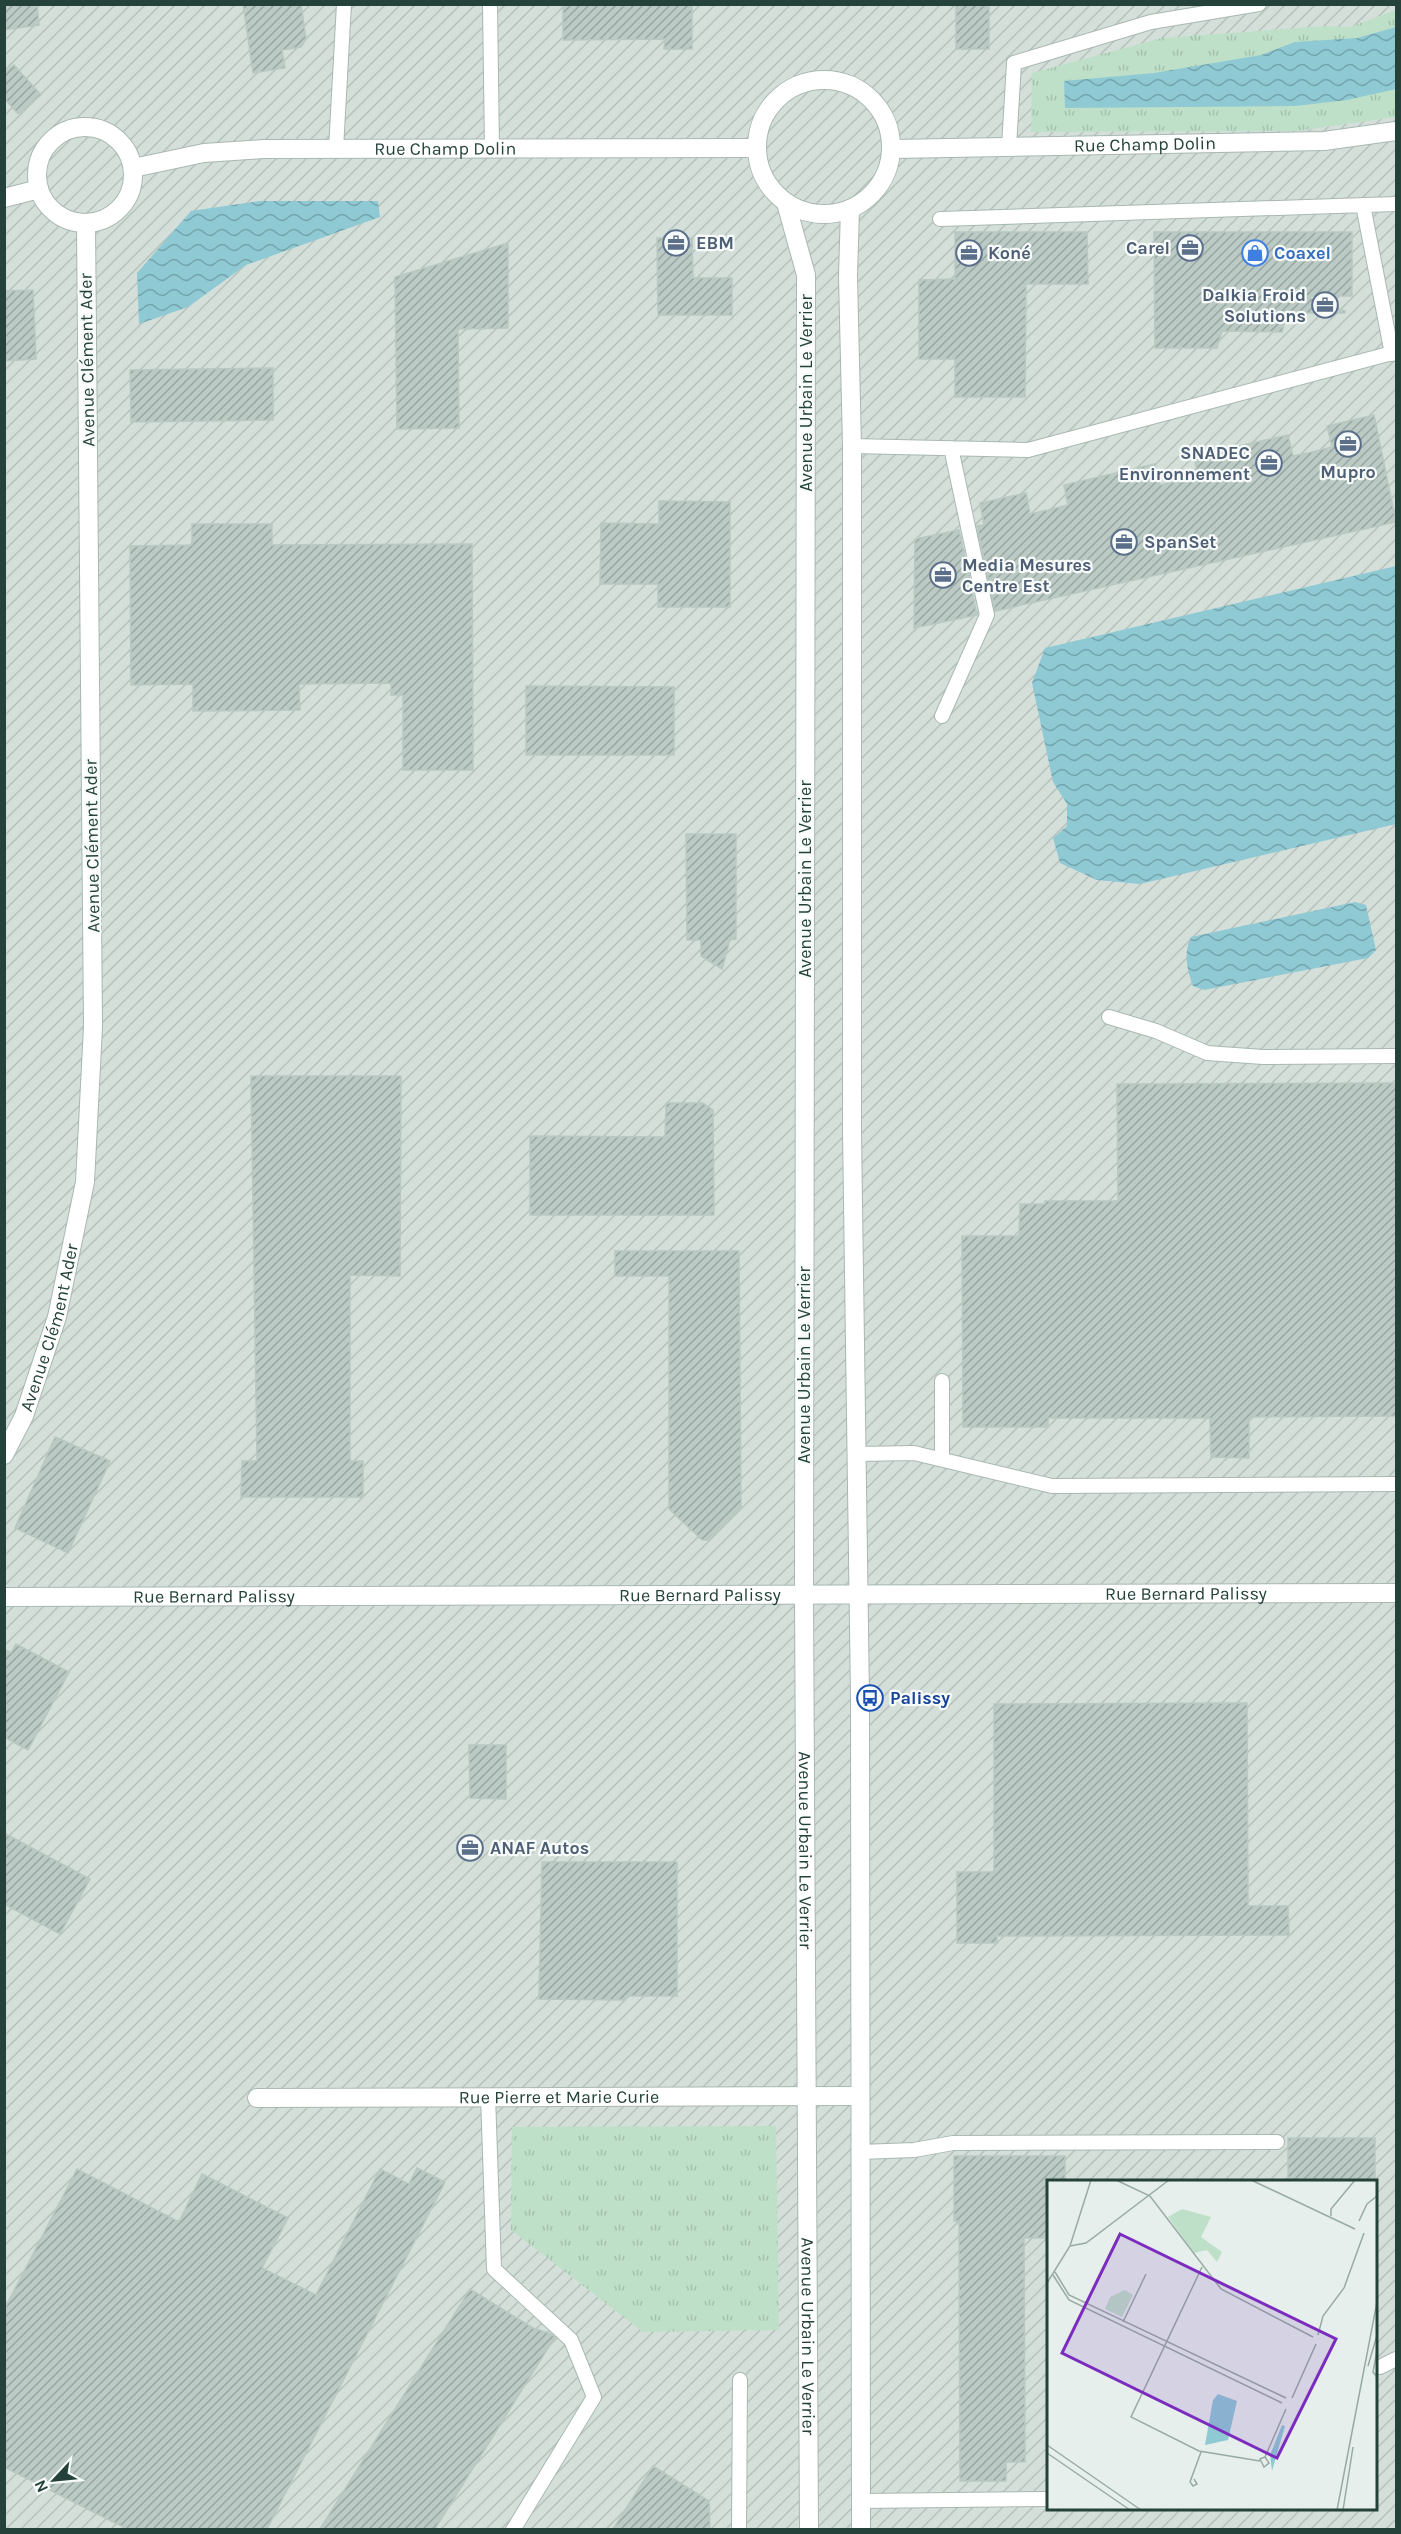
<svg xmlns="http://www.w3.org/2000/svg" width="1401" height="2534" viewBox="0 0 1401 2534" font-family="Karla,sans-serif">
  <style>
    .industrial { fill: url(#industrial-furrows); fill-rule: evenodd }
    .grass { fill: url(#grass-tufts) }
    .water { fill: url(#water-waves) }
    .building { fill: url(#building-hatch); stroke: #b8c9c2; stroke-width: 1.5 }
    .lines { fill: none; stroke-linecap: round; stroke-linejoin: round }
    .service-casing { stroke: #a8b8b2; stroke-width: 16 }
    .minor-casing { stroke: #a8b8b2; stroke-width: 20 }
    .service { stroke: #fff; stroke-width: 14 }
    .minor { stroke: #fff; stroke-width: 18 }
    .labels { text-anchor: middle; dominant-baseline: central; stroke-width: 4.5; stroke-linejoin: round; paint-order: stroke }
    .street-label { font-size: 18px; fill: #24423a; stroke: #f7fbf9 }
    .service-label { font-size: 18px; font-weight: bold; fill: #4e5e75; stroke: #f7fbf9; text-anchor: start }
    .shop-label { font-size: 18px; font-weight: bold; fill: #366cbe; stroke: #f7fbf9; text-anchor: start }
    .transit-label { font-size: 18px; font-weight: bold; fill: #164399; stroke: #f7fbf9; text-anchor: start }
    .inset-road { fill: none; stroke: #98aaa4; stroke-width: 1.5 }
    .view { fill: #7b2cbf; fill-opacity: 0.15; stroke: #7b2cbf; stroke-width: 3 }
    .inset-edge { fill: none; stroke: #24423a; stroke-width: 3 }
  </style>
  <defs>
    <pattern id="industrial-furrows" width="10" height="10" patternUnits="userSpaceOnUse" patternTransform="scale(1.5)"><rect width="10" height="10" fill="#d4dfda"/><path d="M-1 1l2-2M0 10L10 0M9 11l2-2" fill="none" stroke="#b6c1bc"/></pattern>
    <pattern id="grass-tufts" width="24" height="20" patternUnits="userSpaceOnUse" patternTransform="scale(1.5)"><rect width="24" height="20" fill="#bfe0c8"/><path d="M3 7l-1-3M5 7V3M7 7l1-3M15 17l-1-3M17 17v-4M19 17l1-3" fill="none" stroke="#a4c1ad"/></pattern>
    <pattern id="water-waves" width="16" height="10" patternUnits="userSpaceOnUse" patternTransform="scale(1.5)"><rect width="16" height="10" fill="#8ec9d4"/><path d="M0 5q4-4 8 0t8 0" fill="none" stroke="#74a5ad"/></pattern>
    <pattern id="building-hatch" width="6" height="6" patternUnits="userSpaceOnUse" patternTransform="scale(1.5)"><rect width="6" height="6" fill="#bbcac4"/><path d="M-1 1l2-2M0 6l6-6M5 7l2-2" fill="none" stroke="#98a6a0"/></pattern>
  </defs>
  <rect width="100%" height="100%" fill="#e6efeb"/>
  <path class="industrial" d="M 5,5 L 1396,5 L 1396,2529 L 5,2530 ZM 1048,2182 L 1376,2182 L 1376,2508 L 1048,2508 Z"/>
  <path class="grass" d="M 1396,10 L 1396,117 L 1296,131 L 1031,132 L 1032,73 L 1162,38 L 1325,26 L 1350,27 Z
    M 776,2126 L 779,2330 L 643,2332 L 511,2230 L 512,2127 Z"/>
  <path class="water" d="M 1396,27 L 1396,89 L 1347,100 L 1295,106 L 1065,108 L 1064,81 L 1154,73 L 1261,55 L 1295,42 L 1357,38 Z
    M 260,201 L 378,201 L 380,217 L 246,265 L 188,307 L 139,324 L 137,273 L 191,211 Z
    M 1396,566 L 1396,824 L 1140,884 L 1097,880 L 1060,863 L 1053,838 L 1067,826 L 1067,804 L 1053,782 L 1032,683 L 1045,648 Z
    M 1355,902 L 1366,905 L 1376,950 L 1368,958 L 1204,990 L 1193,986 C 1187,969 1183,954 1191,937 Z"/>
  <path class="building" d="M 4,4 L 37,4 L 39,25 L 4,30 Z
    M 243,4 L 301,4 L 306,39 L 301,47 L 282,50 L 285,68 L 253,73 Z
    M 563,4 L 692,4 L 692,49 L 664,49 L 665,39 L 563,40 Z
    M 956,4 L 989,4 L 989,49 L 956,49 Z
    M 14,65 L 41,95 L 18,114 L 4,98 L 4,73 Z
    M 955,232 L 1087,232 L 1088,284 L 1026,284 L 1025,397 L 955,397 L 955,359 L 919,359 L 919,280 L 955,279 Z
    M 1154,232 L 1352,232 L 1352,296 L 1305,296 L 1345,311 L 1345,313 L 1287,313 L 1282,332 L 1222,331 L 1217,348 L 1155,348 Z
    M 657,238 L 692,238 L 693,278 L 732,278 L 732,315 L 658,315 Z
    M 508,243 L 508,328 L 458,329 L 459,428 L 397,429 L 395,277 Z
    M 33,290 L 36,359 L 4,361 L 4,291 Z
    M 273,368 L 273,420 L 131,422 L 130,370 Z
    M 1374,415 L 1396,522 L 995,611 L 977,526 L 984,525 L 980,503 L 1026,493 L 1030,514 L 1048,510 L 1068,505 L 1064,485 L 1155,464 L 1160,485 L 1179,481 L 1198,476 L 1194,456 L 1288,435 L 1293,456 L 1312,452 L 1332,447 L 1327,426 Z
    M 659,501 L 730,502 L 730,607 L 658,607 L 658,584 L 600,584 L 601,523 L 659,524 Z
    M 192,524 L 272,524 L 272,545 L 472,544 L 473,770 L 403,770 L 403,695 L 391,695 L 391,683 L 299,684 L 300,710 L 193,711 L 193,684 L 131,685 L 130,546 L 192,545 Z
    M 959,530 L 977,615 L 914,628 L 915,539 Z
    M 526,686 L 674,687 L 674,755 L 526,755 Z
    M 686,834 L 736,834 L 736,939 L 730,940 L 722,969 L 701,956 L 701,940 L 687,940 Z
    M 251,1076 L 401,1076 L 400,1276 L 350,1275 L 350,1461 L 363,1461 L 363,1497 L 241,1497 L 242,1461 L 257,1461 Z
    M 1396,1083 L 1396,1416 L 1249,1417 L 1249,1458 L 1211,1457 L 1210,1418 L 1048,1418 L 1048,1427 L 963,1427 L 962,1236 L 1019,1236 L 1020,1204 L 1045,1204 L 1045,1201 L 1118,1201 L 1117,1084 Z
    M 666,1103 L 703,1103 L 713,1110 L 714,1215 L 530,1215 L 530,1136 L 665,1137 Z
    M 615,1251 L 739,1251 L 741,1507 L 709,1540 L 702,1540 L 669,1509 L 669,1276 L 615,1276 Z
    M 55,1437 L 110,1461 L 68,1553 L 15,1528 Z
    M 16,1644 L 69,1672 L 28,1750 L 4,1737 L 4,1649 L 11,1653 Z
    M 1247,1703 L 1248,1906 L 1288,1906 L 1289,1935 L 997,1936 L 997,1943 L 957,1943 L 957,1872 L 994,1872 L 994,1704 Z
    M 469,1745 L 506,1745 L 506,1799 L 470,1798 Z
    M 4,1833 L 90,1879 L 60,1934 L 4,1904 Z
    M 542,1862 L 677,1862 L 677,1996 L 625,1996 L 625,2000 L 539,1999 Z
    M 1288,2138 L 1375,2138 L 1375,2181 L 1288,2181 Z
    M 954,2156 L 1065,2156 L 1065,2181 L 1048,2181 L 1048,2238 L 1024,2238 L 1025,2462 L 1006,2462 L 1006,2481 L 960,2481 L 959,2221 L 954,2221 Z
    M 417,2168 L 445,2182 L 267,2529 L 127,2529 L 4,2467 L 4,2310 L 77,2169 L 179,2222 L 202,2174 L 288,2218 L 262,2268 L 316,2295 L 380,2169 L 409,2184 Z
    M 470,2289 L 533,2328 L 551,2334 L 555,2337 L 435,2529 L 320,2529 Z
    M 653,2466 L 709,2501 L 710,2529 L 613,2529 Z"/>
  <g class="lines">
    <g class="service-casing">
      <path id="service" d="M 490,4 L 492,149
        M 1009,147 L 1014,63 L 1151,22 L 1259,4
        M 336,149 L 344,4
        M 1363,205 L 1392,354
        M 940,219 L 1396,204
        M 852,446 L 1028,450 L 1396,352
        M 942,716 L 987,615 L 951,448
        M 1109,1017 L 1156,1031 L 1207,1053 L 1263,1057 L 1396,1056
        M 942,1381 L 942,1459
        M 858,1454 L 914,1453 L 1052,1486 L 1396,1484
        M 488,2096 L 494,2269 L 571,2340 L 594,2397 L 513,2530
        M 860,2152 L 914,2150 L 953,2143 L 1277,2142
        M 1380,2367 L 1396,2359
        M 861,2501 L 1048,2499
        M 739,2530 L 740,2380"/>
    </g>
    <g class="minor-casing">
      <g id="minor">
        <circle cx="824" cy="147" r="67"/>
        <circle cx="85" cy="175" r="48"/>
        <path id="s1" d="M 893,149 L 1324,141 L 1396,131"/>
        <path id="s2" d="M 133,168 L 204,153 L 264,149 L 757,148"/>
        <path d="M 4,198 L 39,189"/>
        <path id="s3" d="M 786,203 L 806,275 L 804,1595 L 809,2530"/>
        <path d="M 850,209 L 848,276 L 852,446 L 852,1131 L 860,1699 L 861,2530"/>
        <path id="s4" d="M 4,1455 L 24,1416 L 57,1317 L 85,1182 L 93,1027 L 86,224"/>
        <path id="s5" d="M 4,1597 L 1396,1593"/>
        <path id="s6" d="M 257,2098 L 860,2096"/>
      </g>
    </g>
    <use href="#service" class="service"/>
    <use href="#minor" class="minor"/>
  </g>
  <defs>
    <g id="office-ring" transform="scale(1.35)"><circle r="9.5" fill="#f7fbf9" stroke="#5c6f8a" stroke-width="1.5"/><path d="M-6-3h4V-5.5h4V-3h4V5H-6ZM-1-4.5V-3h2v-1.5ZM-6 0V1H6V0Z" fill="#5c6f8a"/></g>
    <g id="shop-ring" transform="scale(1.35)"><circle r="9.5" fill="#f7fbf9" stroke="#3f7fe0" stroke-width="1.5"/><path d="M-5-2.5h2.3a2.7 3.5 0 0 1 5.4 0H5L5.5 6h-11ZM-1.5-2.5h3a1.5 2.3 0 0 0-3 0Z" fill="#3f7fe0"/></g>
    <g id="bus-ring" transform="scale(1.35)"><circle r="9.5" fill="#f7fbf9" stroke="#1a4fb4" stroke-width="1.5"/><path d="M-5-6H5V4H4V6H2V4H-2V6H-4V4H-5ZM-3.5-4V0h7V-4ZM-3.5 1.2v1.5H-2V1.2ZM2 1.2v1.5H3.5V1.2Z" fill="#1a4fb4"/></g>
  </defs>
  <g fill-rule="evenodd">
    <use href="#office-ring" x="676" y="243"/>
    <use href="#office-ring" x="1190" y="248"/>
    <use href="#office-ring" x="969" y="253"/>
    <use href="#shop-ring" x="1255" y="253"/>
    <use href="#office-ring" x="1325" y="305"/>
    <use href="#office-ring" x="1348" y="444"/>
    <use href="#office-ring" x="1269" y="463"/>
    <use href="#office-ring" x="1124" y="542"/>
    <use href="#office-ring" x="943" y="575"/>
    <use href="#bus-ring" x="870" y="1698"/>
    <use href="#office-ring" x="470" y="1848"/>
  </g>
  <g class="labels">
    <g class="street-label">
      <text stroke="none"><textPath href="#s1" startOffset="252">Rue Champ Dolin</textPath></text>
      <text stroke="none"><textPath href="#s2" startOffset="314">Rue Champ Dolin</textPath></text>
      <text transform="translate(87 360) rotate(-91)">Avenue Clément Ader</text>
      <text transform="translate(806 393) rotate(-90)">Avenue Urbain Le Verrier</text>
      <text transform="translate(92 846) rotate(-91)">Avenue Clément Ader</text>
      <text transform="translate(805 879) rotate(-90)">Avenue Urbain Le Verrier</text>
      <text stroke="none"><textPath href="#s4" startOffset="136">Avenue Clément Ader</textPath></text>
      <text transform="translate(804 1365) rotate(-90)">Avenue Urbain Le Verrier</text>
      <text stroke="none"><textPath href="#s5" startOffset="1182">Rue Bernard Palissy</textPath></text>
      <text stroke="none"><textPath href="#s5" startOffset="696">Rue Bernard Palissy</textPath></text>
      <text stroke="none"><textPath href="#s5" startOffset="210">Rue Bernard Palissy</textPath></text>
      <text stroke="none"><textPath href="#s3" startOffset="1650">Avenue Urbain Le Verrier</textPath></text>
      <text stroke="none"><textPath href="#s6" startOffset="302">Rue Pierre et Marie Curie</textPath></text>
      <text stroke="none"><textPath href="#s3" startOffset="2136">Avenue Urbain Le Verrier</textPath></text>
    </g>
    <g class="service-label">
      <text x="696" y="243">EBM</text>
      <text x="1170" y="248" text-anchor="end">Carel</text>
      <text x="988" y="253">Koné</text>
      <text x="1306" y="295" text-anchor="end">Dalkia Froid<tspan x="1306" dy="21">Solutions</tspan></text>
      <text x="1250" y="453" text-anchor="end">SNADEC<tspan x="1250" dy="21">Environnement</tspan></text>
      <text x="1348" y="472" text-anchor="middle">Mupro</text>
      <text x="1144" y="542">SpanSet</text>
      <text x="962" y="565">Media Mesures<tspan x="962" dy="21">Centre Est</tspan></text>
      <text x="490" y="1848">ANAF Autos</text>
    </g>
    <g class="shop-label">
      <text x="1274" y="253">Coaxel</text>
    </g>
    <g class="transit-label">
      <text x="890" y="1698">Palissy</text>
    </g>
  </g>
  <g transform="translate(1047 2180)">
    <rect width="330" height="330" fill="#e6efeb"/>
    <path d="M 135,29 L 164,37 L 154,57 L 175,72 L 170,82 L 160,70 L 147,73 L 121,37 ZM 78,110 L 86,115 L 75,137 L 58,129 L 63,117 Z" fill="#bfe0c8"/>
    <path d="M 171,214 L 190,221 L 181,260 L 158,265 L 166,220 ZM 235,245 L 238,246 L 225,291 L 223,275 Z" fill="#8ec9d4"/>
    <path class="inset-road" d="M 69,0 L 103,16 L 174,109 L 266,157M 204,0 L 308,49M 284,36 L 284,29 L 308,0M 312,41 L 320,24 L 330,16M 23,66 L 39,63 L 122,0M 155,87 L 84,237 L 152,271 L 213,281M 8,92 L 22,115 L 239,218M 6,95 L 22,120 L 235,223M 0,103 L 23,66 L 44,0M 76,142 L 99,94M 271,155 L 276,136 L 297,108 L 317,53M 330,171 L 326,192 L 330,197M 321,186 L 330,155M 245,218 L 269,164M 0,265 L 94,330M 0,273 L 83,330M 218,277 L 222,283 L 217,287 L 213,279 L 218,277 L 239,229M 147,299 L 150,304 L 146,306 L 143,302 L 154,272M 290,330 L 330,122M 296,330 L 306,267"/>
    <path class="view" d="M 73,54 L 289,159 L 230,278 L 15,173 Z"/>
    <rect width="330" height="330" class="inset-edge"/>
  </g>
  <rect width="1401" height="2534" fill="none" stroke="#24423a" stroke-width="12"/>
  <g transform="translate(54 2480) rotate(244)" stroke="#f7fbf9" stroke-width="4.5" paint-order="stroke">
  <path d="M0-4.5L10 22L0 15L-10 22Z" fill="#24423a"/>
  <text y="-9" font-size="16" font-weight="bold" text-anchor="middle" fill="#24423a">N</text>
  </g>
</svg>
